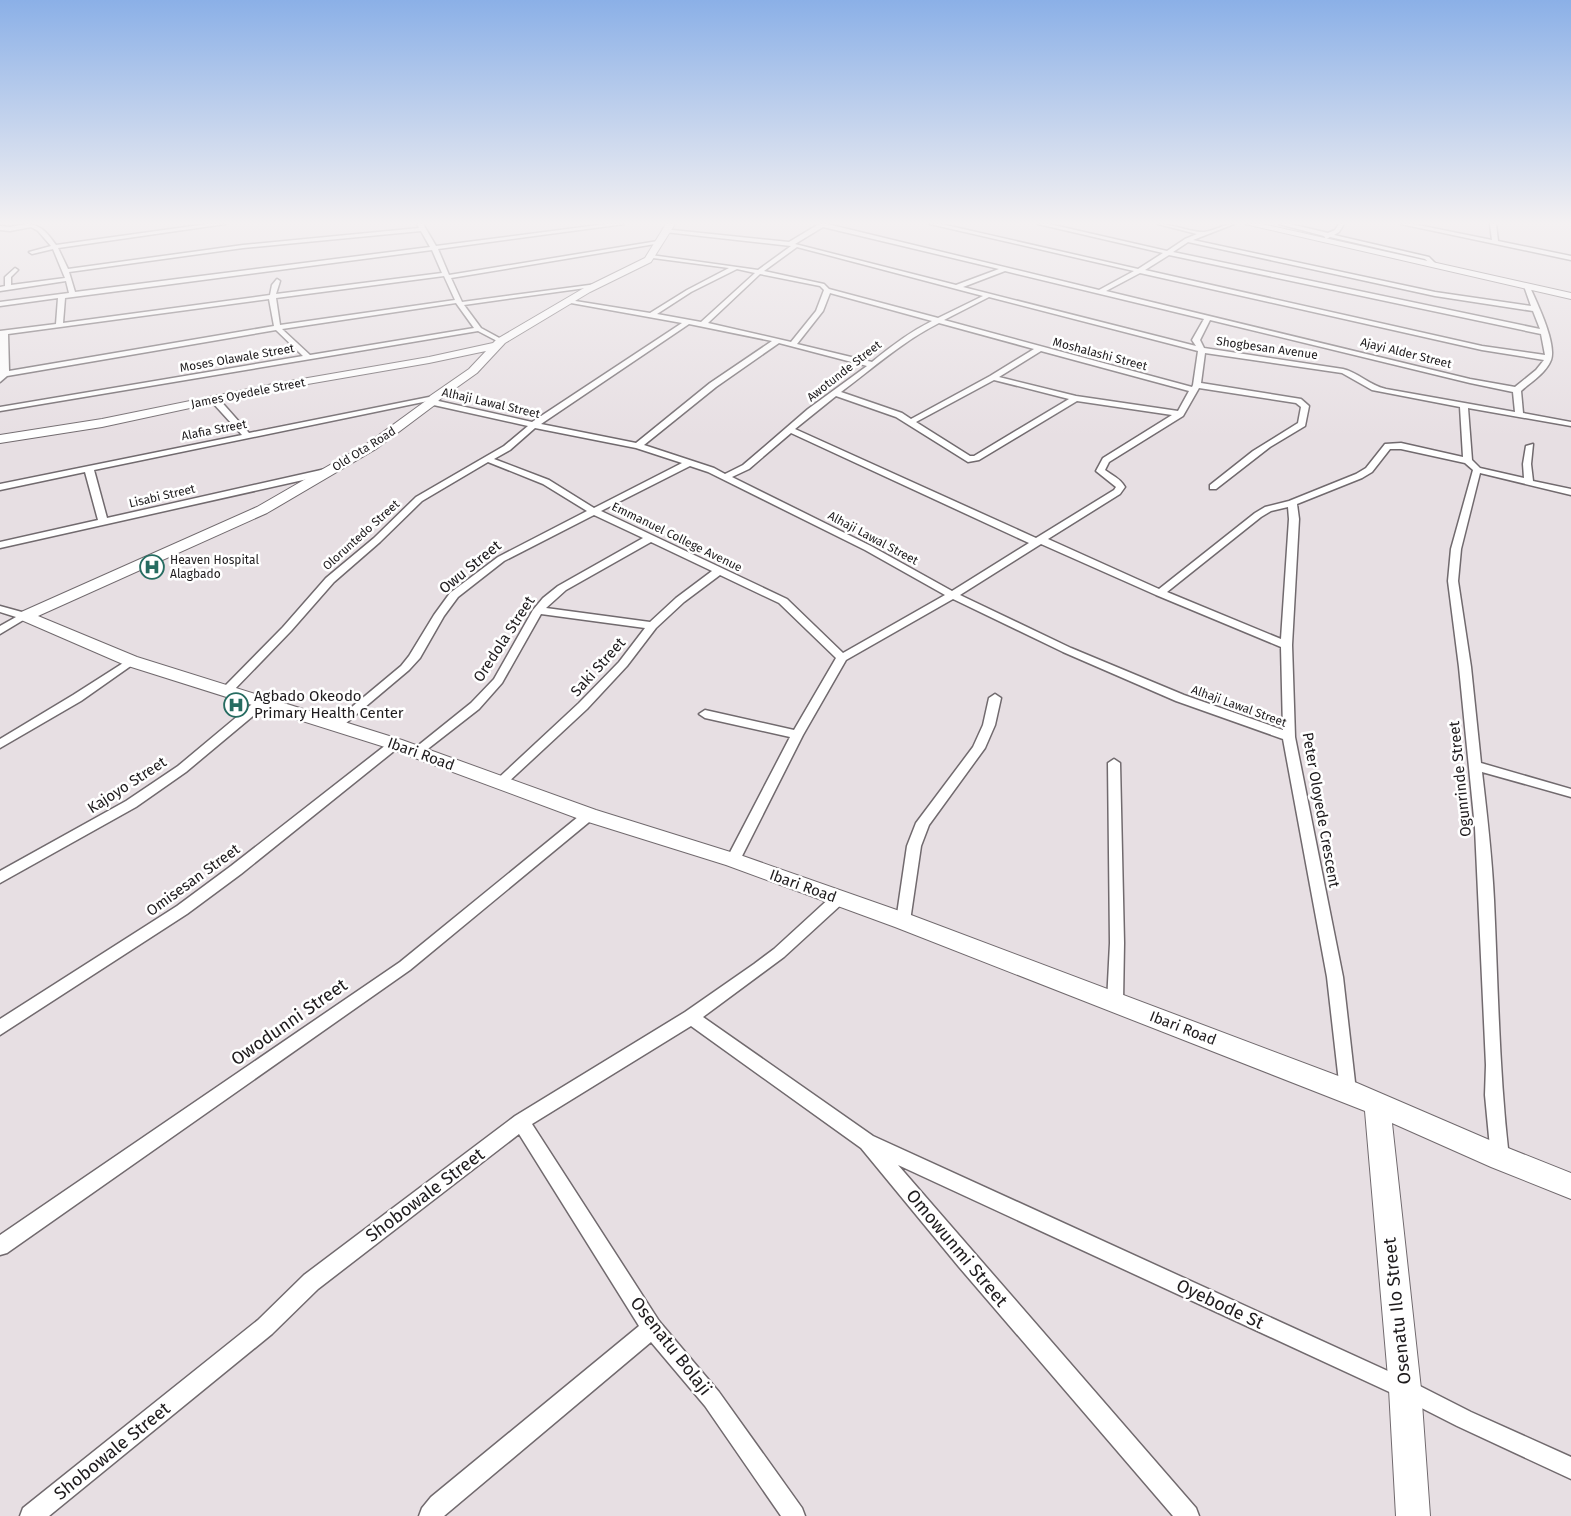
<svg xmlns="http://www.w3.org/2000/svg" width="1571" height="1516" viewBox="0 0 1571 1516" font-family="'Fira Sans',sans-serif">
  <style>
    .lines { fill: none; stroke-linecap: round; stroke-linejoin: round }
    .street-casing { stroke: #716a6e; stroke-width: 3 }
    .secondary-casing { stroke: #716a6e; stroke-width: 2 }
    .street { fill: #fff; fill-rule: evenodd }
    .secondary { fill: #fff; fill-rule: evenodd }
    .labels { text-anchor: middle; dominant-baseline: central; stroke-width: 5; stroke-linejoin: round; paint-order: stroke }
    .far-street-label { font-size: 12px; fill: #1e1b1d; stroke: #fff }
    .far-poi-label { font-size: 12px; fill: #1e1b1d; stroke: #fff; text-anchor: start }
    .street-label { font-size: 15px; fill: #1e1b1d; stroke: #fff }
    .poi-label { font-size: 15px; fill: #1e1b1d; stroke: #fff; text-anchor: start }
    .near-street-label { font-size: 18px; fill: #1e1b1d; stroke: #fff }
  </style>
  <rect width="100%" height="100%" fill="#e7dfe3"/>
  <g class="lines">
    <g class="street-casing">
      <path id="street" d="M 26,224 C 41,224 48,234 56,245 L 207,224 L 225,224 L 58,248 L 68,269 L 243,245 L 419,228 L 417,224 L 423,224 L 436,246 L 606,224 L 624,224 L 438,249 L 449,275 L 658,241 L 661,243 L 451,278 L 462,302 L 597,284 L 600,286 L 464,305 L 481,328 L 503,340 L 503,342 L 499,342 L 478,331 L 0,411 L 0,407 L 303,356 L 276,330 L 7,376 L 0,382 L 0,331 L 56,324 L 58,298 L 0,306 L 0,302 L 69,293 L 66,281 L 0,291 L 0,287 L 5,286 L 5,277 L 15,268 L 18,270 L 11,277 L 11,285 L 65,278 L 53,249 L 32,254 L 29,252 L 51,246 L 38,231 L 31,227 L 10,231 L 0,230 L 0,226 L 10,227 ZM 421,231 L 430,247 L 75,292 L 69,272 L 243,248 ZM 432,250 L 442,273 L 276,294 L 280,281 L 277,279 L 272,285 L 270,295 L 63,323 L 65,298 ZM 444,276 L 455,300 L 280,325 L 276,298 ZM 269,299 L 274,326 L 9,371 L 8,334 ZM 456,303 L 474,328 L 310,355 L 282,329 Z
        M 819,224 L 827,224 L 1099,290 L 1134,271 L 930,224 L 941,224 L 1138,269 L 1163,253 L 1038,224 L 1049,224 L 1167,251 L 1185,239 L 1197,234 L 1158,224 C 1172,224 1193,233 1204,232 C 1215,231 1223,224 1234,224 L 1193,240 L 1435,292 L 1531,306 L 1524,286 L 1529,285 C 1536,301 1557,343 1551,360 C 1546,373 1531,382 1521,391 L 1523,413 L 1571,422 L 1571,426 L 1468,408 L 1472,460 L 1480,468 L 1524,478 L 1523,464 L 1526,446 L 1533,444 L 1531,464 L 1533,481 L 1571,489 L 1571,495 L 1480,473 L 1461,549 L 1458,581 L 1471,667 L 1481,763 L 1571,789 L 1571,797 L 1482,772 C 1487,814 1492,857 1494,900 C 1498,986 1499,1073 1509,1158 L 1506,1164 L 1500,1166 L 1494,1164 L 1491,1158 L 1485,1095 L 1486,1065 L 1475,828 L 1459,667 L 1448,581 L 1451,549 L 1473,470 L 1465,463 L 1401,449 L 1390,449 L 1372,472 L 1362,478 L 1297,504 L 1299,519 L 1292,645 L 1295,737 L 1343,977 L 1356,1091 L 1354,1096 L 1348,1099 L 1342,1096 L 1340,1091 L 1327,977 L 1283,739 L 1176,701 L 1063,652 L 953,599 L 846,660 L 803,735 L 740,860 L 738,864 L 733,865 L 728,864 L 726,860 L 790,737 L 705,718 L 699,714 L 705,710 L 794,730 L 836,658 L 779,603 L 720,575 L 684,602 L 656,628 L 627,666 L 587,709 L 504,786 L 494,786 L 493,783 L 579,703 L 619,662 L 645,628 L 541,614 L 502,683 L 479,709 L 420,755 L 416,756 L 410,752 L 471,703 L 494,679 L 533,610 L 543,598 L 558,586 L 643,538 L 594,515 L 504,561 L 458,597 L 444,616 L 420,658 L 409,670 L 339,729 L 331,729 L 329,726 L 401,666 L 409,656 L 434,615 L 450,593 L 498,557 L 587,511 L 543,484 L 488,462 L 422,501 L 380,542 L 334,582 L 291,631 L 231,693 L 227,694 L 221,690 L 283,627 L 326,578 L 374,538 L 416,497 L 504,446 L 528,426 L 429,404 L 428,401 L 94,470 L 107,518 L 330,468 L 334,471 L 330,474 L 0,548 L 0,542 L 98,520 L 85,472 L 0,490 L 0,484 L 242,435 L 212,402 L 211,400 L 215,398 L 218,398 L 249,433 L 434,396 L 438,398 L 434,400 L 532,422 L 682,323 L 571,303 L 569,302 L 569,300 L 650,313 L 687,290 L 729,268 L 653,258 L 651,255 L 758,270 L 791,246 L 665,232 L 663,229 L 789,242 ZM 823,227 L 999,269 L 956,285 L 795,244 ZM 1188,242 L 1435,296 L 1533,311 L 1540,329 L 1173,252 ZM 797,247 L 983,296 L 938,318 L 829,289 L 824,284 L 764,271 ZM 1169,255 L 1541,334 L 1545,355 L 1482,346 L 1145,270 ZM 737,269 L 755,273 L 701,322 L 657,314 L 691,292 ZM 1005,271 L 1204,319 L 1192,340 L 1196,346 L 963,287 ZM 1140,273 L 1482,350 L 1544,360 L 1536,370 L 1515,387 L 1470,379 L 1106,291 ZM 760,274 L 820,286 L 824,290 L 816,311 L 791,342 L 708,323 ZM 830,293 L 932,321 C 910,332 891,346 872,362 L 797,344 L 823,311 ZM 989,297 L 1198,351 L 1193,385 L 1192,387 L 944,320 ZM 1210,320 L 1470,383 L 1513,392 L 1515,412 L 1386,389 C 1369,385 1359,373 1343,369 L 1204,348 L 1200,340 ZM 939,323 L 1034,349 L 990,376 L 911,419 L 902,413 L 841,392 C 873,368 903,341 939,323 ZM 689,324 L 772,341 L 710,383 L 636,443 L 541,424 ZM 779,343 L 867,366 L 808,409 L 743,465 L 725,474 L 714,468 L 644,445 L 716,387 ZM 1041,351 L 1189,391 L 1178,411 L 1076,396 L 999,377 ZM 1205,353 L 1342,373 L 1372,390 L 1460,407 L 1463,457 L 1401,443 L 1385,444 L 1366,468 L 1356,474 L 1289,501 L 1265,507 L 1255,513 L 1159,589 L 1048,539 L 1120,494 L 1125,487 C 1120,478 1113,476 1105,470 L 1109,462 L 1183,416 L 1199,388 L 1296,403 L 1301,407 L 1298,423 L 1253,451 L 1210,485 L 1210,489 L 1216,489 L 1270,447 L 1305,426 L 1309,406 L 1301,399 L 1201,383 ZM 994,380 L 1069,399 L 974,456 L 970,456 L 916,422 ZM 836,396 L 896,417 L 968,462 L 979,460 L 1077,401 L 1172,415 L 1103,458 L 1096,471 L 1116,487 L 1114,490 L 1036,538 L 795,429 ZM 535,428 L 636,448 L 682,463 L 594,508 L 549,480 L 494,459 L 510,450 ZM 791,433 L 1029,543 L 952,591 L 871,546 L 732,477 L 749,469 ZM 690,466 L 708,472 L 865,550 L 945,595 L 843,653 L 787,599 L 601,511 ZM 1288,507 L 1289,519 L 1281,639 L 1167,592 L 1261,517 L 1271,511 ZM 651,542 L 712,571 L 676,598 L 650,622 L 546,608 L 566,590 ZM 1041,544 L 1156,595 L 1281,647 L 1283,730 L 1184,695 L 1071,648 L 960,595 Z
        M 1279,224 L 1290,224 L 1328,233 L 1335,230 L 1339,224 L 1344,224 L 1339,232 L 1334,235 L 1429,257 L 1435,263 L 1432,265 L 1425,259 L 1330,237 L 1326,239 L 1324,236 Z
        M 1401,224 L 1413,224 L 1492,240 L 1490,224 L 1496,224 L 1498,241 L 1571,256 L 1571,260 Z
        M 0,606 L 29,614 L 30,616 L 0,634 L 0,626 L 16,617 L 0,612 Z
        M 131,658 L 137,661 L 135,663 L 81,701 L 0,748 L 0,739 L 73,695 Z
        M 995,694 L 1001,698 L 995,725 L 985,748 L 929,825 L 921,846 L 910,921 L 908,925 L 903,927 L 898,925 L 896,921 L 907,846 L 916,823 L 973,747 L 983,725 L 989,698 Z
        M 261,699 L 267,703 L 265,706 L 186,772 L 136,807 L 0,883 L 0,871 L 126,801 L 178,766 L 257,700 Z
        M 395,740 L 401,744 L 399,747 L 241,874 L 187,914 L 0,1035 L 0,1019 L 177,906 L 231,866 L 391,741 Z
        M 1114,759 L 1120,763 L 1124,943 L 1123,1002 L 1121,1007 L 1115,1009 L 1109,1007 L 1107,1002 L 1110,943 L 1108,763 Z
        M 589,810 L 594,812 L 596,815 L 594,818 L 410,970 L 7,1253 L 0,1255 L 0,1235 L 400,962 L 584,812 Z
        M 838,893 L 843,895 L 845,899 L 843,903 L 784,957 L 703,1017 L 873,1136 L 1412,1382 L 1471,1412 L 1571,1457 L 1571,1479 L 1457,1426 L 1398,1396 L 898,1165 L 1196,1508 L 1199,1516 L 1173,1516 L 959,1267 L 861,1148 L 691,1026 L 532,1124 L 659,1321 L 719,1392 L 802,1508 L 805,1516 L 781,1516 L 705,1406 L 651,1342 L 444,1516 L 419,1516 L 422,1508 L 431,1497 L 639,1326 L 519,1134 L 318,1289 L 272,1334 L 49,1516 L 20,1516 L 23,1508 L 258,1320 L 304,1275 L 515,1116 L 685,1012 L 754,964 L 774,949 L 833,895 Z"/>
    </g>
    <g class="secondary-casing">
      <path id="secondary" d="M 666,224 L 675,224 L 651,262 L 590,292 L 505,343 L 477,373 L 439,400 L 436,404 L 376,449 L 267,513 L 38,616 L 137,657 L 402,740 L 596,810 L 740,855 L 911,915 L 1357,1083 L 1508,1148 L 1571,1173 L 1571,1199 L 1491,1167 L 1392,1123 L 1421,1389 L 1430,1516 L 1396,1516 L 1389,1389 L 1365,1111 L 895,927 L 726,865 L 582,820 L 388,748 L 125,665 L 19,619 L 17,616 L 19,613 L 257,507 L 368,443 L 427,400 L 430,396 L 469,369 L 486,351 L 429,363 L 273,390 L 102,427 L 0,443 L 0,435 L 102,419 L 273,384 L 429,357 L 493,343 L 497,339 L 584,288 L 645,258 Z
        M 1245,224 L 1262,224 L 1571,293 L 1571,299 Z"/>
    </g>
    <use href="#street" class="street"/>
    <use href="#secondary" class="secondary"/>
  </g>
  <linearGradient id="sky" x2="0" y2="1"><stop stop-color="#8bb0e7"/><stop offset="0.51" stop-color="#f4f1f2"/><stop offset="1" stop-color="#f4f1f2" stop-opacity="0"/></linearGradient>
  <rect width="1571" height="437" fill="url(#sky)"/>
  <defs>
    <g id="hospital-ring" transform="scale(1.25)"><circle r="9.5" fill="#fff" stroke="#266c61" stroke-width="1.5"/><path d="M-5-5h3v3.5h4V-5h3V5h-3V1.5h-4V5h-3Z" fill="#266c61"/></g>
  </defs>
  <g fill-rule="evenodd">
    <use href="#hospital-ring" x="152" y="567"/>
    <use href="#hospital-ring" x="236" y="705"/>
  </g>
  <g class="labels">
    <g class="far-street-label">
      <text transform="translate(1267 348) rotate(8)">Shogbesan Avenue</text>
      <text transform="translate(1406 353) rotate(14)">Ajayi Alder Street</text>
      <text transform="translate(1100 354) rotate(15)">Moshalashi Street</text>
      <text transform="translate(237 358) rotate(-10)">Moses Olawale Street</text>
      <text transform="translate(844 371) rotate(-38)">Awotunde Street</text>
      <text transform="translate(248 393) rotate(-11)">James Oyedele Street</text>
      <text transform="translate(491 403) rotate(13)">Alhaji Lawal Street</text>
      <text transform="translate(214 430) rotate(-11)">Alafia Street</text>
      <text transform="translate(364 449) rotate(-32)">Old Ota Road</text>
      <text transform="translate(162 496) rotate(-13)">Lisabi Street</text>
      <text transform="translate(361 535) rotate(-42)">Oloruntedo Street</text>
      <text transform="translate(677 537) rotate(26)">Emmanuel College Avenue</text>
      <text transform="translate(873 538) rotate(28)">Alhaji Lawal Street</text>
      <text transform="translate(1239 706) rotate(20)">Alhaji Lawal Street</text>
    </g>
    <g class="far-poi-label">
      <text x="170" y="560">Heaven Hospital<tspan x="170" dy="14">Alagbado</tspan></text>
    </g>
    <g class="street-label">
      <text transform="translate(470 567) rotate(-39)">Owu Street</text>
      <text transform="translate(504 639) rotate(-57)">Oredola Street</text>
      <text transform="translate(598 667) rotate(-48)">Saki Street</text>
      <text transform="translate(421 754) rotate(20)">Ibari Road</text>
      <text transform="translate(1460 779) rotate(-96)">Ogunrinde Street</text>
      <text transform="translate(127 785) rotate(-33)">Kajoyo Street</text>
      <text transform="translate(1321 810) rotate(80)">Peter Oloyede Crescent</text>
      <text transform="translate(193 880) rotate(-36)">Omisesan Street</text>
      <text transform="translate(803 886) rotate(20)">Ibari Road</text>
      <text transform="translate(1183 1028) rotate(21)">Ibari Road</text>
    </g>
    <g class="poi-label">
      <text x="254" y="696">Agbado Okeodo<tspan x="254" dy="17">Primary Health Center</tspan></text>
    </g>
    <g class="near-street-label">
      <text transform="translate(289 1022) rotate(-35)">Owodunni Street</text>
      <text transform="translate(425 1195) rotate(-37)">Shobowale Street</text>
      <text transform="translate(957 1248) rotate(50)">Omowunmi Street</text>
      <text transform="translate(1220 1304) rotate(25)">Oyebode St</text>
      <text transform="translate(1397 1311) rotate(-96)">Osenatu Ilo Street</text>
      <text transform="translate(671 1346) rotate(52)">Osenatu Bolaji</text>
      <text transform="translate(112 1451) rotate(-39)">Shobowale Street</text>
    </g>
  </g>
</svg>
